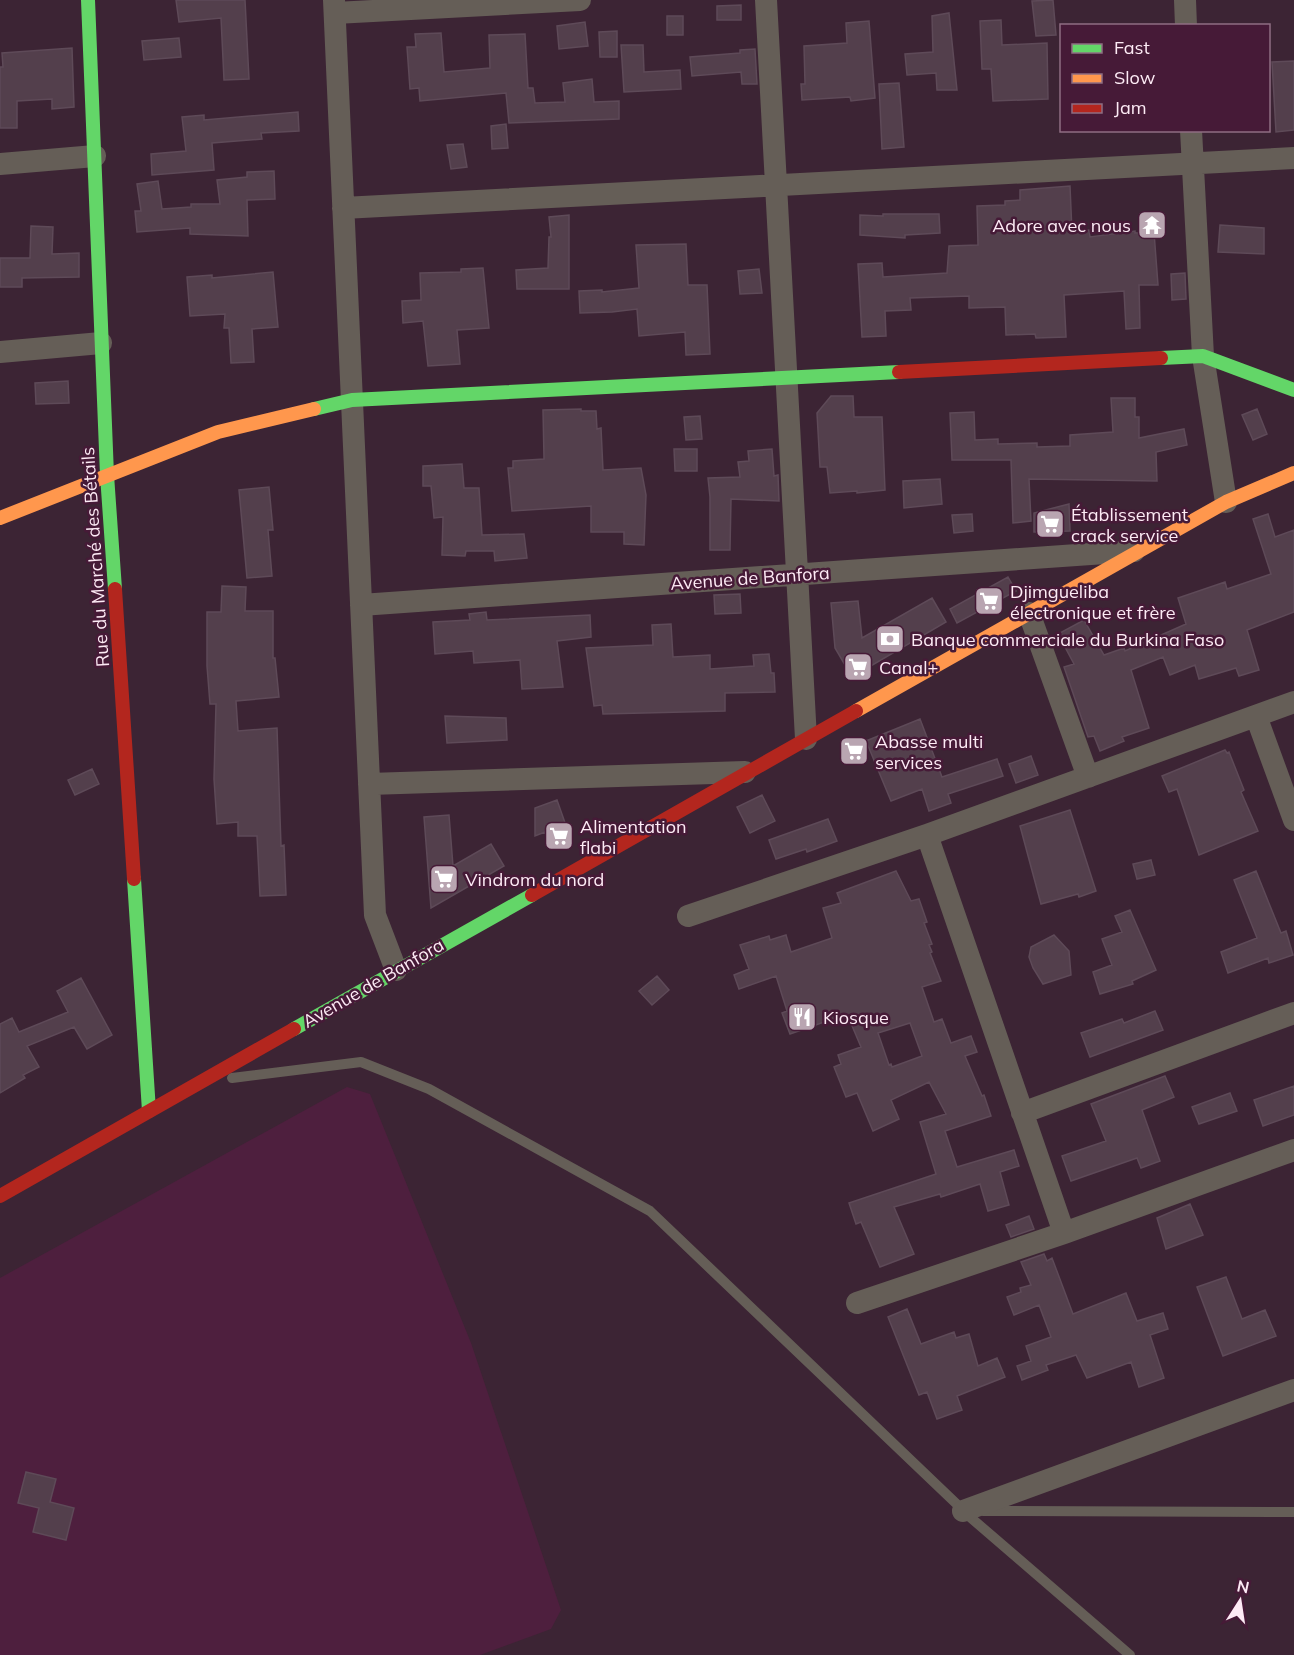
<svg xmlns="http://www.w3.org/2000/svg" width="1294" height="1655" viewBox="0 0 1294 1655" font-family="Mulish,sans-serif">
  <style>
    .built { fill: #4e1f3e }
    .building { fill: #533f4c; stroke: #5e4a58; stroke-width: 1.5; fill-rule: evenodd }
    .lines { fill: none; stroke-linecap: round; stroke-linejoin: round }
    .lane { stroke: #655e57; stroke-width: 10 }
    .street { stroke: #655e57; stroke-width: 22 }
    .fast { stroke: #63d668; stroke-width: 14 }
    .slow { stroke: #ff974d; stroke-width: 14 }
    .jam { stroke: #b3261e; stroke-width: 14 }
    .labels { text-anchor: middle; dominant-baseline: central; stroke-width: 5; stroke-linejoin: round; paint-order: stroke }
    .poi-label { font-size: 18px; fill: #fdebf5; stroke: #461a37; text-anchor: start }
    .street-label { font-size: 18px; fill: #fdebf5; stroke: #461a37 }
  </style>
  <rect width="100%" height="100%" fill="#3c2434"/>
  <path class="built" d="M 347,1087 L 370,1094 L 471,1343 L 561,1610 L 551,1629 L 480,1655 L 0,1655 L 0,1278 Z"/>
  <path class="building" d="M 176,0 L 245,0 L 249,79 L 224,80 L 221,18 L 179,22 Z
    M 1053,0 L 1056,35 L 1036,36 L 1032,1 Z
    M 741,5 L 741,20 L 717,20 L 717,6 Z
    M 949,13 L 957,90 L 937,90 L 936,73 L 907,75 L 905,54 L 933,52 L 932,16 Z
    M 667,16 L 683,16 L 683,35 L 667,35 Z
    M 1001,20 L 1002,45 L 1047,43 L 1048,99 L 993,101 L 991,69 L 982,69 L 980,21 Z
    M 869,21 L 875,98 L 851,101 L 850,97 L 802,100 L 801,84 L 805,84 L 804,46 L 847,43 L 846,23 Z
    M 585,22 L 588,46 L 559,49 L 557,26 Z
    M 617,31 L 617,57 L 600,57 L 599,32 Z
    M 441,33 L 444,72 L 490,68 L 489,35 L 525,34 L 528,88 L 533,88 L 535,103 L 565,102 L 563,83 L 592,79 L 594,102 L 619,101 L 619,119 L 509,123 L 506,93 L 420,101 L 419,88 L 410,89 L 407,47 L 416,47 L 415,34 Z
    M 179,38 L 181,57 L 144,60 L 142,41 Z
    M 621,45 L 643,45 L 644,72 L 680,70 L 681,89 L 624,92 Z
    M 72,48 L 74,107 L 52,109 L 52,99 L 17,101 L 17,128 L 0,128 L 0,67 L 3,67 L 2,53 Z
    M 755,49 L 757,84 L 742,84 L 741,72 L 692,76 L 690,57 L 740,53 L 740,50 Z
    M 1294,61 L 1294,130 L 1276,132 L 1272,62 Z
    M 899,83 L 904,147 L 882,149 L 879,84 Z
    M 298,112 L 299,131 L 261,133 L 262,139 L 212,143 L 214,170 L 152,175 L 151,154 L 186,151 L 182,117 L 204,115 L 204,120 Z
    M 506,124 L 508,148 L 492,149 L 491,126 Z
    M 463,144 L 467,167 L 451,169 L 447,145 Z
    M 274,171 L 275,199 L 247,200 L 248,236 L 190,234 L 190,228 L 137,232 L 135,211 L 141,211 L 137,184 L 158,181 L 162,209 L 191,207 L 191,204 L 220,204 L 217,180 L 247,177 L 247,172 Z
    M 1070,186 L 1072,232 L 1089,230 L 1090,237 L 1135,231 L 1135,233 L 1154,232 L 1158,285 L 1139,285 L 1140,328 L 1126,329 L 1124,291 L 1064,295 L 1066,337 L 1036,338 L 1035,334 L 1006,335 L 1005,307 L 969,308 L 969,296 L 910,298 L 911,310 L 885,311 L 886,336 L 862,337 L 858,264 L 882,263 L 883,277 L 947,273 L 949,246 L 978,245 L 977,206 L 1005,205 L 1005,201 L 1020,200 L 1020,190 Z
    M 883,214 L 939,214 L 940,233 L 905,235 L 905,238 L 860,235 L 860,215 L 883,216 Z
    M 569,215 L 569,289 L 517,289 L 516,270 L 548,268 L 549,237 L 551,237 L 549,217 Z
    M 1220,225 L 1264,228 L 1264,254 L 1218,252 Z
    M 31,226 L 53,227 L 52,254 L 79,253 L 79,277 L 22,278 L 22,287 L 0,287 L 0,258 L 30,258 Z
    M 686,244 L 688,285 L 707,285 L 710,354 L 686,355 L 685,332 L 639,336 L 637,309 L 612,312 L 580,313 L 579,291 L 602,290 L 602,292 L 639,288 L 636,245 Z
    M 483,268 L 489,328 L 457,330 L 460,364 L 428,366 L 423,321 L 403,323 L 402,301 L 421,300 L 420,273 L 461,272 L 461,269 Z
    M 759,269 L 762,293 L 740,294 L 738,271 Z
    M 273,272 L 278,327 L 252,329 L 254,362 L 231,363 L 229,328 L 224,328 L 225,314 L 190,316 L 187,277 L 212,275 L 212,278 Z
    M 1185,273 L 1186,299 L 1172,300 L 1171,274 Z
    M 68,381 L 69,403 L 36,404 L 35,383 Z
    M 831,396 L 853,396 L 854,417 L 882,417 L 885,490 L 857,493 L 857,491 L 830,493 L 827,467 L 820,467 L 817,413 Z
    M 1111,398 L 1135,398 L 1135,417 L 1139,417 L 1139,438 L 1184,429 L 1187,445 L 1156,452 L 1157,481 L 1029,479 L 1031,521 L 1013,523 L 1011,460 L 952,460 L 950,413 L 974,412 L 975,440 L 998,439 L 998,444 L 1037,443 L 1037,447 L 1070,446 L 1070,435 L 1113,432 Z
    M 581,409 L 581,411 L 596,411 L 597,429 L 601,428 L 603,470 L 641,468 L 646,495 L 644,545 L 624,544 L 624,532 L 591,532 L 591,506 L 512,511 L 508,468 L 513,468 L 513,461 L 544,459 L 543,410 Z
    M 1257,409 L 1267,434 L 1253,440 L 1242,415 Z
    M 700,416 L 702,439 L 686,440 L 684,417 Z
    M 674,449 L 697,449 L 697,471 L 675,471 Z
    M 772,449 L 774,476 L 778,475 L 779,501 L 731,499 L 730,550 L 710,550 L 710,497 L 708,478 L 740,477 L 738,462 L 749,461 L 748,451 Z
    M 462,464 L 464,488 L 479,488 L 482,535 L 524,534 L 527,558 L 495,561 L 494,551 L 466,551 L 465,556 L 442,555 L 443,517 L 434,518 L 431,486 L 423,486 L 423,466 Z
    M 940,479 L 942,504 L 904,508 L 903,481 Z
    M 269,487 L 273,530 L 268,530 L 272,576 L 247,578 L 239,490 Z
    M 1069,504 L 1070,531 L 1034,532 L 1034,513 Z
    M 972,514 L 973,531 L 954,533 L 952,515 Z
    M 1268,514 L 1275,537 L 1294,530 L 1294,612 L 1247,630 L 1259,670 L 1239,676 L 1236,668 L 1199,679 L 1195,665 L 1170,675 L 1163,657 L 1131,670 L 1149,728 L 1122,737 L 1124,741 L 1100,751 L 1094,736 L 1088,737 L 1064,667 L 1074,664 L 1058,634 L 1084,620 L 1104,655 L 1124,648 L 1125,651 L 1186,624 L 1178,598 L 1225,582 L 1227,589 L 1271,574 L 1253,519 Z
    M 1008,577 L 1016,591 L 957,623 L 950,609 Z
    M 222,586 L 246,587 L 245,611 L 273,611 L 273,658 L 275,658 L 279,697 L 236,701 L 238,731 L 277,728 L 281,846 L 284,845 L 286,895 L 260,896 L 257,836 L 238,836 L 238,822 L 217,824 L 214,779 L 216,704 L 210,704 L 207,666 L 207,612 L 221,612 Z
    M 740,594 L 741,613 L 715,614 L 714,595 Z
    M 932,598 L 946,622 L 852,677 L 835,648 L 831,603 L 858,601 L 862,638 Z
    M 486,612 L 487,620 L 590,615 L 591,637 L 557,641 L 563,687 L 522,689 L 520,660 L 474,663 L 473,651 L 435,654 L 433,622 L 470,620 L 469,614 Z
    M 671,624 L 673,657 L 710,655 L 710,669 L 754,666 L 753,655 L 769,654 L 771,673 L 774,673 L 775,692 L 725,693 L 725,711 L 603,714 L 602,705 L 594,706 L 586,648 L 653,645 L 652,625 Z
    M 445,716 L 506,718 L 507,740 L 447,743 Z
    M 920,719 L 942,777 L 997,759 L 1003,776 L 948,794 L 951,803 L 929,811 L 922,789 L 891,801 L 866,741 Z
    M 1225,750 L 1227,753 L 1229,752 L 1244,790 L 1241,792 L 1258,831 L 1199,855 L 1177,789 L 1169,792 L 1162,776 Z
    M 1031,756 L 1038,775 L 1016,783 L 1009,764 Z
    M 92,769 L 99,784 L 75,795 L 68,780 Z
    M 762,795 L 775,821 L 750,833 L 737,807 Z
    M 557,800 L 570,837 L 550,844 L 545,832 L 535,836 L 535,808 Z
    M 1070,810 L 1096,891 L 1079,897 L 1078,894 L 1041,904 L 1020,826 Z
    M 449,815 L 453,866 L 491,844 L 504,866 L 431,908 L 424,817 Z
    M 828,819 L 837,841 L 807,852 L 806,849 L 776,859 L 769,840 Z
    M 1151,860 L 1155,875 L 1137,879 L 1133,864 Z
    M 896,871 L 911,901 L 919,899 L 927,922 L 924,923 L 932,944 L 929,945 L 932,952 L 930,953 L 941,981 L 922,987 L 934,1022 L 942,1019 L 951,1043 L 971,1036 L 977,1052 L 965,1056 L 982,1096 L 984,1095 L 991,1116 L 945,1131 L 957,1167 L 1014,1150 L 1019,1166 L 1000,1172 L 1009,1205 L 988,1211 L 980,1184 L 941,1197 L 940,1194 L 894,1207 L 914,1254 L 880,1267 L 861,1222 L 856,1224 L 849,1203 L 936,1174 L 920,1122 L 946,1114 L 929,1082 L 891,1100 L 899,1119 L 873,1131 L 857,1093 L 846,1097 L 834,1067 L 841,1064 L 838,1055 L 861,1047 L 847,1014 L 790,1034 L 782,1013 L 787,1011 L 776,976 L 739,989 L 734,975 L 749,969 L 740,945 L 769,936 L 770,940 L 786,935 L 791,952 L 832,938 L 823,908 L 841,903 L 837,893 ZM 910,1023 L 922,1056 L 892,1067 L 891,1064 L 889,1065 L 878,1033 Z
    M 1256,871 L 1281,933 L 1286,931 L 1293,955 L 1269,963 L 1268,958 L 1228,973 L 1221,952 L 1257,938 L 1234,880 Z
    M 1130,910 L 1156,970 L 1132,981 L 1133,984 L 1100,994 L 1093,972 L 1112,965 L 1102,939 L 1122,932 L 1115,916 Z
    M 1054,935 L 1069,951 L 1071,975 L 1043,984 L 1033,968 L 1029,957 L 1031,947 Z
    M 657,976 L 669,990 L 652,1005 L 639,991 Z
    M 81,978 L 112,1035 L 87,1049 L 74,1027 L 27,1046 L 39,1067 L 23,1075 L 25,1078 L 0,1093 L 0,1024 L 12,1018 L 19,1032 L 68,1012 L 57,991 Z
    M 1155,1011 L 1163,1030 L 1090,1057 L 1081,1033 L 1122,1019 L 1124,1023 Z
    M 1165,1076 L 1174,1097 L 1142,1110 L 1160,1161 L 1141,1168 L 1137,1158 L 1071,1181 L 1062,1156 L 1106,1141 L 1091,1104 Z
    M 1294,1086 L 1294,1115 L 1263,1126 L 1254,1100 Z
    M 1230,1093 L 1237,1111 L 1199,1124 L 1192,1107 Z
    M 1190,1204 L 1203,1235 L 1166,1249 L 1157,1218 Z
    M 1029,1216 L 1034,1229 L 1011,1237 L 1006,1225 Z
    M 1044,1254 L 1047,1261 L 1052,1258 L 1073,1314 L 1126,1293 L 1137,1321 L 1163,1313 L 1168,1329 L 1150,1335 L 1164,1378 L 1139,1387 L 1131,1362 L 1087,1378 L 1076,1355 L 1046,1365 L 1048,1370 L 1022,1380 L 1017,1366 L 1031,1361 L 1026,1346 L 1051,1337 L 1039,1305 L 1014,1315 L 1007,1297 L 1021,1292 L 1020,1288 L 1031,1285 L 1021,1262 Z
    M 1226,1277 L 1242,1319 L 1265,1310 L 1276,1336 L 1223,1356 L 1197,1287 Z
    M 907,1309 L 921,1344 L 954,1332 L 956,1338 L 969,1334 L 978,1366 L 997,1358 L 1005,1377 L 957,1396 L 962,1410 L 937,1419 L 927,1392 L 919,1395 L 888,1317 Z
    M 26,1472 L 56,1479 L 50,1502 L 74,1508 L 66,1540 L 33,1532 L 39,1508 L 18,1503 Z"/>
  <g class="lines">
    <path class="lane" d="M 232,1078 L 361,1062 L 429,1089 L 650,1211 L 964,1511
      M 963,1511 L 1130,1655
      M 983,1511 L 1294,1512"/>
    <path class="street" d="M 334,0 L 375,915 L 396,970
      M 766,0 L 806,739
      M 1185,0 L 1186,26
      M 335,13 L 580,0
      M 1191,130 L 1203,356 L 1226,502
      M 0,164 L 95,156
      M 343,208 L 1294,158
      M 0,352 L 101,343
      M 361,605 L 1134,551
      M 1029,613 L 1088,777
      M 1256,716 L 1294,820
      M 369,784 L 745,772
      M 927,835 L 1064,1233
      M 688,916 L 927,835 L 1294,702
      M 1022,1113 L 1294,1013
      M 857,1303 L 1064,1233 L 1294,1150
      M 963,1511 L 1294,1390"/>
    <path class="fast" d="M 88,0 L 107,475 L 115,589
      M 1161,358 L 1203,356 L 1294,390
      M 314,409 L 352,400 L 899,372
      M 134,879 L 149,1111
      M 294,1029 L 532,895"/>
    <path class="slow" d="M 0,518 L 218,432 L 314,409
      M 856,711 L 1226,502 L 1294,473"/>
    <path class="jam" d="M 899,372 L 1161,358
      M 115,589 L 134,879
      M 532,895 L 856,711
      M 0,1196 L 294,1029"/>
  </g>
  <defs>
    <g id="temple-square" transform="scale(1.5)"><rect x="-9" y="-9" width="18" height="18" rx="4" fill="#b9a5b1" stroke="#461a37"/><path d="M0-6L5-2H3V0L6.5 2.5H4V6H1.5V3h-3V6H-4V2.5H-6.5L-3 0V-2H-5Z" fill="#fff"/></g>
    <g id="supermarket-square" transform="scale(1.5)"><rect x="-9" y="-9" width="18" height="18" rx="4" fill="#b9a5b1" stroke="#461a37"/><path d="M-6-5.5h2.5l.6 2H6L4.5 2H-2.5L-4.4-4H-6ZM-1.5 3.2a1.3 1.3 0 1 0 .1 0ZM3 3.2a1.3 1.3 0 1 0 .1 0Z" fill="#fff"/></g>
    <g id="bank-square" transform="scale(1.5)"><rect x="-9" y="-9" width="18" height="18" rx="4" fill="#b9a5b1" stroke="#461a37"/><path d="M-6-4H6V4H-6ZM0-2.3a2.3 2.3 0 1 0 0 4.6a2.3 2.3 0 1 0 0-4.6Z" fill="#fff"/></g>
    <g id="restaurant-square" transform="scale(1.5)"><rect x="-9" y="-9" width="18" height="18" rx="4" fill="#b9a5b1" stroke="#461a37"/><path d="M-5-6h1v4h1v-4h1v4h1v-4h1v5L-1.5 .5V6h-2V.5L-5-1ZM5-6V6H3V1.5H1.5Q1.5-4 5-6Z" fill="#fff"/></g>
  </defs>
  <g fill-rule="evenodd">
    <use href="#temple-square" x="1152" y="225"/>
    <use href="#supermarket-square" x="1050" y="524"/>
    <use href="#supermarket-square" x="989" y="601"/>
    <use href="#bank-square" x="890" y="639"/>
    <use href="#supermarket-square" x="858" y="667"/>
    <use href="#supermarket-square" x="854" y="751"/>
    <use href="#supermarket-square" x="559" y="836"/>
    <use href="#supermarket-square" x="444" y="879"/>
    <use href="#restaurant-square" x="802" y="1017"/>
  </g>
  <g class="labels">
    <g class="poi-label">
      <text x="1131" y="225" text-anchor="end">Adore avec nous</text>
      <text x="1071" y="514">Établissement<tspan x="1071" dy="21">crack service</tspan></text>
      <text x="1010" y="591">Djimgueliba<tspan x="1010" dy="21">électronique et frère</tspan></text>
      <text x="911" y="639">Banque commerciale du Burkina Faso</text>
      <text x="879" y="667">Canal+</text>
      <text x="875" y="741">Abasse multi<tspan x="875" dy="21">services</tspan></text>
      <text x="580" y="826">Alimentation<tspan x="580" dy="21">flabi</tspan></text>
      <text x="465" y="879">Vindrom du nord</text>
      <text x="823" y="1017">Kiosque</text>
    </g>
    <g class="street-label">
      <text transform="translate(95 557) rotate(-94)">Rue du Marché des Bétails</text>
      <text transform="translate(750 578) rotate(-4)">Avenue de Banfora</text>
      <text transform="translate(373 983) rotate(-30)">Avenue de Banfora</text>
    </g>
  </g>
  <rect x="1060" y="24" width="210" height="108" fill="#461a37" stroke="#8f6e83" stroke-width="1.5"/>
  <rect x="1072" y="44" width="30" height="9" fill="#63d668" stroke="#8f6e83" stroke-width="1.5"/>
  <text x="1114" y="54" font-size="18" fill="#fdebf5">Fast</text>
  <rect x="1072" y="74" width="30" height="9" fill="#ff974d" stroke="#8f6e83" stroke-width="1.5"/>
  <text x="1114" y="84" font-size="18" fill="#fdebf5">Slow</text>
  <rect x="1072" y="104" width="30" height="9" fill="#b3261e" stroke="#8f6e83" stroke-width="1.5"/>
  <text x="1114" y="114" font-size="18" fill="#fdebf5">Jam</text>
  <g transform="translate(1240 1601) rotate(12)" stroke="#461a37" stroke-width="4.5" paint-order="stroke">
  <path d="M0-4.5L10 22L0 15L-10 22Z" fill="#fdebf5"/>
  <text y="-9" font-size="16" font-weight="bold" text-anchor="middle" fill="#fdebf5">N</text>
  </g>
</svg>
